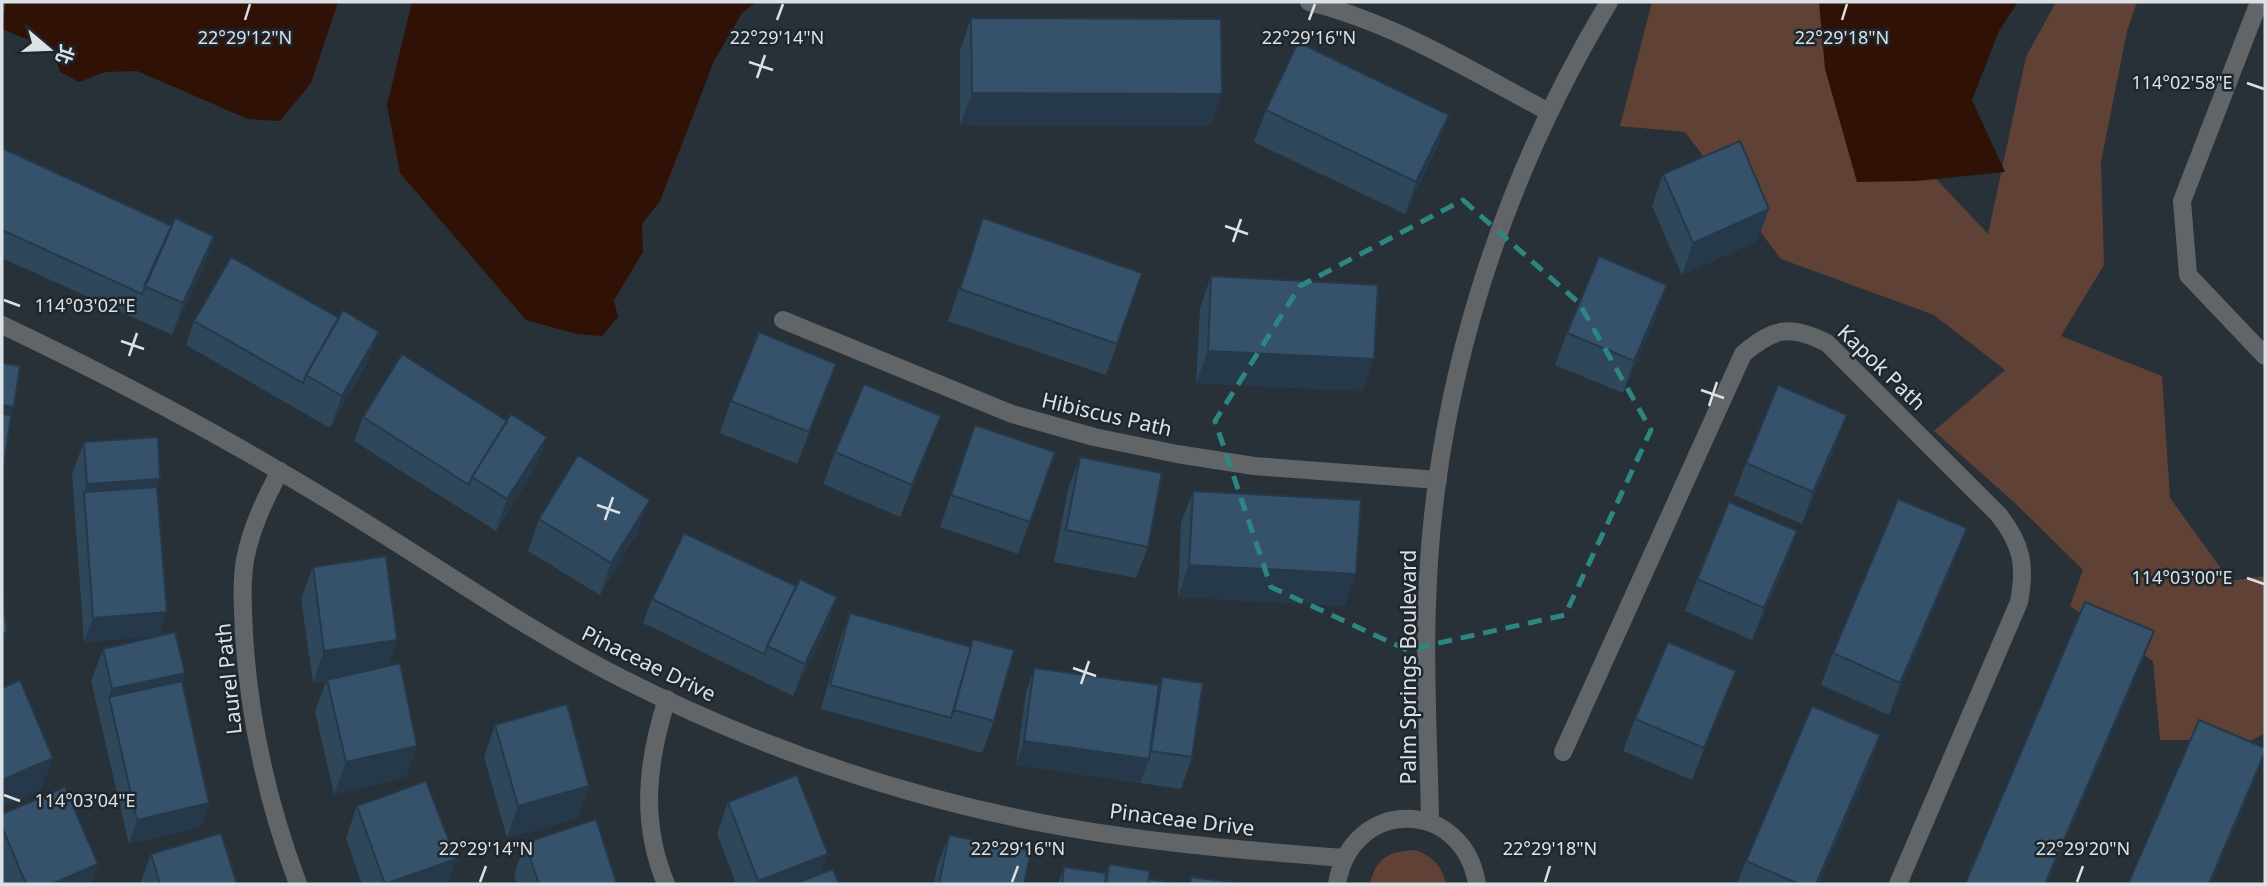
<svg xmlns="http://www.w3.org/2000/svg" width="2267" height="886" viewBox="0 0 2267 886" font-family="'Noto Sans','Noto Sans TC',sans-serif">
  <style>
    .green { fill: #5f4136 }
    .water { fill: #2f1106 }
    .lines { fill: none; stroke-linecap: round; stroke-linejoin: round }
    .lane { stroke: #616568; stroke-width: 18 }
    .street { stroke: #616568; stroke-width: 18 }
    .wall { fill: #2e475b }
    .shaded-wall { fill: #25394a }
    .building { fill: #35526a; stroke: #25394a; stroke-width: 2 }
    .marked { fill: none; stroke: #2e8680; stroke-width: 5; stroke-dasharray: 14 9; stroke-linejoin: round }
    .ticks { fill: none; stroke: #dbe1e5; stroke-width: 2.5 }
    .labels { text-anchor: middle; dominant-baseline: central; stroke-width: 5; stroke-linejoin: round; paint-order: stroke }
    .street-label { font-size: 21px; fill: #dbe1e5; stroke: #1f272e }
    .ticks-label { font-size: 18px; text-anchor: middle; fill: #dbe1e5; stroke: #1f272e; stroke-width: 5; stroke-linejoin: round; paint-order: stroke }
  </style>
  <rect width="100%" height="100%" fill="#293138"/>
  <path class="green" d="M 1652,2 L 1878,2 L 1906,147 L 1988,234 L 2026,57 L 2056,2 L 2137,2 L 2127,31 L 2101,162 L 2104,265 L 2061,336 L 2162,376 L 2170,498 L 2230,581 L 2265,576 L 2265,733 L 2253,740 L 2160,740 L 2153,661 L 2070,606 L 2083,570 L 2016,504 L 1934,431 L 2005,370 L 1934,315 L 1781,259 L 1685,132 L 1620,126 Z
    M 1416,850 C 1434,858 1442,866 1446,884 L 1370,884 C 1376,857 1390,851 1416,850 Z"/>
  <path class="water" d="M 6,2 L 338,2 L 311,83 L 280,121 L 248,119 L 137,71 L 105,72 L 79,82 L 60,72 L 53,50 L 2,29 Z
    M 412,2 L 756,2 L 742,13 L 714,61 L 660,201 L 642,224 L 643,252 L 614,300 L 618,317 L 602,336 L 577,334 L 526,320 L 400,173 L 387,105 Z
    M 1819,2 L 2018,2 L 1999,31 L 1972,100 L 2005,172 L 1916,181 L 1857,182 L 1825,69 Z"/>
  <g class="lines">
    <path class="lane" d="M 1309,2 C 1395,23 1471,71 1549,112
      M 2259,2 L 2182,201 L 2188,275 L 2265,356
      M 783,320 L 1012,414 L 1094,437 L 1177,454 L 1254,466 L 1438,480
      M 280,471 C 265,499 251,528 245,560 C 241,585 243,609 244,634 C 249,719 268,804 298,884
      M 1563,752 L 1743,354 C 1774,328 1790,324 1827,343 L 1999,515 C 2022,545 2026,565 2019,602 L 1898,884
      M 666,884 C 640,822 647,761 667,699"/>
    <path class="street" d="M 2,325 C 122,382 238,444 351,514 C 441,569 527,630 621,678 C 752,744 894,794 1037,822 C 1138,842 1241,850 1344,858
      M 1430,821 C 1429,749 1424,676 1427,604 C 1433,392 1500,183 1609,2
      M 1337,884 C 1351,797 1463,797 1477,884"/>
  </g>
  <path class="wall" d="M 971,18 L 1210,126 L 960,125 L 960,50 Z
    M 1266,110 L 1449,115 L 1437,147 L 1405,214 L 1254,142 Z
    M 2,148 L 172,226 L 214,236 L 203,268 L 172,335 L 2,258 Z
    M 1663,174 L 1769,209 L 1757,241 L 1682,275 L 1652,206 Z
    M 983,218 L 1117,344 L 1106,375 L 948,321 Z
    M 1211,276 L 1363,391 L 1196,383 L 1200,308 Z
    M 1656,317 L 1623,393 L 1555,365 L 1567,333 Z
    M 339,318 L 367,363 L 330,428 L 186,345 L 194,321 Z
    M 825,395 L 797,464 L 720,433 L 731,401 Z
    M 363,417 L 547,437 L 535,468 L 496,531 L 354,441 Z
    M 975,425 L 1055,452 L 1018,554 L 940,527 Z
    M 84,442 L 157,487 L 167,612 L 158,636 L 185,673 L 182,681 L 209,803 L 201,827 L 129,844 L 91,681 L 103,649 L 155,636 L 84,642 L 72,474 Z
    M 1835,447 L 1802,524 L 1734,495 L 1746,463 Z
    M 929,448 L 900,517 L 823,484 L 835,452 Z
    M 1080,457 L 1148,547 L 1136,578 L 1054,562 L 1068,489 Z
    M 1193,491 L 1345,606 L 1178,597 L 1181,523 Z
    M 539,519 L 638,531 L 600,595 L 528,551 Z
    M 1797,531 L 1786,563 L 1752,640 L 1685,611 L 1697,579 Z
    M 1955,559 L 1889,715 L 1821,685 L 1833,653 Z
    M 313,567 L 397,640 L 388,666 L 406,777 L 334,794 L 315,712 L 326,681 L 313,683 L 301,599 Z
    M 796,586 L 837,597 L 826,629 L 793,696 L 643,623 L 652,599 Z
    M 850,613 L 971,647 L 973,639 L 994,721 L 982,753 L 821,709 L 841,637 Z
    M 1034,668 L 1159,685 L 1162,677 L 1192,757 L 1181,789 L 1016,765 L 1026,692 Z
    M 1724,702 L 1692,780 L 1623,751 L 1635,719 Z
    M 495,725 L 589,786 L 578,818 L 507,838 L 484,757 Z
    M 1880,735 L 1869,767 L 1818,884 L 1737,884 L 1746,861 Z
    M 728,802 L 820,874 L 839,884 L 736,884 L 717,834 Z
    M 357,806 L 456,859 L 447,884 L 362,884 L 346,838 Z
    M 2,814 L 98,864 L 90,884 L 2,884 Z
    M 949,835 L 1024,884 L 934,884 L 937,867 Z
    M 525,843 L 617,884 L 517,884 L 514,875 Z
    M 151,854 L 237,884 L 140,884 Z
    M 1109,864 L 1149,879 L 1185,884 L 1058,884 L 1064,867 L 1106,873 Z"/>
  <path class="shaded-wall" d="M 972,93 L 1222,94 L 1210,126 L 960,125 Z
    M 1449,115 L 1437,147 L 1405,214 L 1416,182 Z
    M 1769,209 L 1757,241 L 1682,275 L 1693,243 Z
    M 214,236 L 203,268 L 172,335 L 183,303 Z
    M 1667,285 L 1656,317 L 1623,393 L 1634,361 Z
    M 379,332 L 367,363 L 330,428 L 342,396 Z
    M 1208,351 L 1374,359 L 1363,391 L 1196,383 Z
    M 836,364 L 825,395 L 797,464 L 809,432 Z
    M 2,405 L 14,407 L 2,439 Z
    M 1847,415 L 1835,447 L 1802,524 L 1813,492 Z
    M 941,416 L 929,448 L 900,517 L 912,485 Z
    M 547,437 L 535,468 L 496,531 L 507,499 Z
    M 160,479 L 149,511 L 84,492 L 87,484 Z
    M 650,500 L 638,531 L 600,595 L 611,563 Z
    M 1967,528 L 1955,559 L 1889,715 L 1900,683 Z
    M 1797,531 L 1786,563 L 1752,640 L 1764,608 Z
    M 1189,565 L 1356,574 L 1345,606 L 1178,597 Z
    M 837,597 L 826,629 L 793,696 L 805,664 Z
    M 167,612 L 158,636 L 84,642 L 93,618 Z
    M 2154,631 L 2142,663 L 2047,884 L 2045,884 Z
    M 7,632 L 2,646 L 2,633 Z
    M 397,640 L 386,672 L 313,683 L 324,651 Z
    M 1736,671 L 1724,702 L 1692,780 L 1704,748 Z
    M 185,673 L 173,704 L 109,697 L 112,689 Z
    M 1880,735 L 1869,767 L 1818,884 L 1816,884 Z
    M 1024,741 L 1149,759 L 1140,783 L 1016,765 Z
    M 417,746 L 406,777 L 334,794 L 346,762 Z
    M 2265,752 L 2255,780 L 2211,884 L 2209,884 Z
    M 53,758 L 41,790 L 2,807 L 2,780 Z
    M 589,786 L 578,818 L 507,838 L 518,806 Z
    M 209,803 L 201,827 L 129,844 L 137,820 Z
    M 828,854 L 816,884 L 757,884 L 758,881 Z
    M 456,859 L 447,884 L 388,884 Z
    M 98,864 L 90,884 L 52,884 Z"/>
  <path class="building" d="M 971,18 L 1221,19 L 1222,94 L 972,93 Z
    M 1298,42 L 1449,115 L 1416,182 L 1266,110 Z
    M 1740,141 L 1769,209 L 1693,243 L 1663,174 Z
    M 2,148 L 172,226 L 142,294 L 2,230 Z
    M 175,218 L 214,236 L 183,303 L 144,286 Z
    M 983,218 L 1142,273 L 1117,344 L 960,289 Z
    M 1599,256 L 1667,285 L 1634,361 L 1567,333 Z
    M 231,257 L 339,318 L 306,375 L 303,383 L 194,321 Z
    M 1211,276 L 1378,285 L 1374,359 L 1208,351 Z
    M 343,310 L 379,332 L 342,396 L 306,375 Z
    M 759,332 L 836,364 L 809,432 L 731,401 Z
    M 402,354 L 507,421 L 472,477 L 469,485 L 363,417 Z
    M 2,363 L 20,366 L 14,407 L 2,405 Z
    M 864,384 L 941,416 L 912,485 L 835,452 Z
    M 1778,385 L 1847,415 L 1813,492 L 1746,463 Z
    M 2,414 L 11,415 L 2,480 Z
    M 511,414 L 547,437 L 507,499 L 472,477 Z
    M 975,425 L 1055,452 L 1030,522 L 951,495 Z
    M 158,437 L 160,479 L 87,484 L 84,442 Z
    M 578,455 L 650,500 L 611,563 L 539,519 Z
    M 1080,457 L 1162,473 L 1148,547 L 1066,530 Z
    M 157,487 L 167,612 L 93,618 L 84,492 Z
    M 1193,491 L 1361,500 L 1356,574 L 1189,565 Z
    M 1898,499 L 1967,528 L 1900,683 L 1833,653 Z
    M 1729,502 L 1797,531 L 1764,608 L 1697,579 Z
    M 684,533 L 796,586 L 764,654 L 652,599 Z
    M 386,556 L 397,640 L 324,651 L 313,567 Z
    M 800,579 L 837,597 L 805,664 L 767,646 Z
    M 2,591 L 7,632 L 2,633 Z
    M 2085,602 L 2154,631 L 2045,884 L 1965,884 Z
    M 850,613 L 971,647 L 951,718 L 830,685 Z
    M 175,632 L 185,673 L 112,689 L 103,649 Z
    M 973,639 L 1014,650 L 994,721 L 954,710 Z
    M 1668,642 L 1736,671 L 1704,748 L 1635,719 Z
    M 400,663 L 417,746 L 346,762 L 327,680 Z
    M 1034,668 L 1159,685 L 1149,759 L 1024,741 Z
    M 1162,677 L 1203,683 L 1192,757 L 1151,751 Z
    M 20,680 L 53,758 L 2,780 L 2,688 Z
    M 182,681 L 209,803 L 137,820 L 109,697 Z
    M 567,704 L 589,786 L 518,806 L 495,725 Z
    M 1812,706 L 1880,735 L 1816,884 L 1799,884 L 1746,861 Z
    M 2199,720 L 2265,748 L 2265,752 L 2209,884 L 2128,884 Z
    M 797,775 L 828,854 L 758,881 L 728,802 Z
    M 426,781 L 456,859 L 385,884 L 357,806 Z
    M 65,787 L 98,864 L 52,884 L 26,884 L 2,827 L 2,814 Z
    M 596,819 L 617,884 L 539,884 L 525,843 Z
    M 221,833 L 237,884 L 160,884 L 151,854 Z
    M 949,835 L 1031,851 L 1024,884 L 939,884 Z
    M 1109,864 L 1150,871 L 1148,884 L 1106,884 Z
    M 1064,867 L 1106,873 L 1105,884 L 1062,884 Z
    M 833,869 L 839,884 L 794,884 Z
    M 1191,877 L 1234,882 L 1233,884 L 1190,884 Z
    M 1149,879 L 1185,884 L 1148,884 Z"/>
  <path class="marked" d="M 1463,200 L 1579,303 L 1651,430 L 1565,615 L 1407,650 L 1271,587 L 1215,421 L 1300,286 Z"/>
  <path class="ticks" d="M 245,20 L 250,4M 777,20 L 783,4M 1309,20 L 1315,4M 1842,20 L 1847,4M 749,62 L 773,70M 757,78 L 765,55M 2247,83 L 2264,89M 1225,226 L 1248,234M 1233,242 L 1241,219M 4,300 L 20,306M 121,341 L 144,349M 129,356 L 137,333M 1701,390 L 1724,398M 1709,406 L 1717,382M 597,505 L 620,513M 605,520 L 613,497M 2247,578 L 2264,584M 1073,668 L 1096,676M 1081,684 L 1089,661M 4,795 L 20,801M 480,882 L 486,866M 1012,882 L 1018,866M 1545,882 L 1550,866M 2077,882 L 2083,866"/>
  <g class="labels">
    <g class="street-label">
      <text transform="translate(1882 367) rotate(44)">Kapok Path</text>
      <text transform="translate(1107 414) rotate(13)">Hibiscus Path</text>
      <text transform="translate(649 663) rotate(26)">Pinaceae Drive</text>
      <text transform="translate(1408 667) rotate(-90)">Palm Springs Boulevard</text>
      <text transform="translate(228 679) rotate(-96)">Laurel Path</text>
      <text transform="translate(1182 819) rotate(7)">Pinaceae Drive</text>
    </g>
  </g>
  <g class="ticks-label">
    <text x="245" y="44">22°29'12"N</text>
    <text x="777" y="44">22°29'14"N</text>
    <text x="1309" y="44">22°29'16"N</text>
    <text x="1842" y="44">22°29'18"N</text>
    <text x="2182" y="89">114°02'58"E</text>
    <text x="85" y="312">114°03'02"E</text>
    <text x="2182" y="584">114°03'00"E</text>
    <text x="85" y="807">114°03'04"E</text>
    <text x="486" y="855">22°29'14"N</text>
    <text x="1018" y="855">22°29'16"N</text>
    <text x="1550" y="855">22°29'18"N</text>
    <text x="2083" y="855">22°29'20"N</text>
  </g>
  <rect width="2267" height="886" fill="none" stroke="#dbe1e5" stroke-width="7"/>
  <g transform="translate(49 49) rotate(109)" stroke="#1f272e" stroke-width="5" paint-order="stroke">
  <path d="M0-5L12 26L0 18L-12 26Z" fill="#dbe1e5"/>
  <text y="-10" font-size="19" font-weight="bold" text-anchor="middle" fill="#dbe1e5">北</text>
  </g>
</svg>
